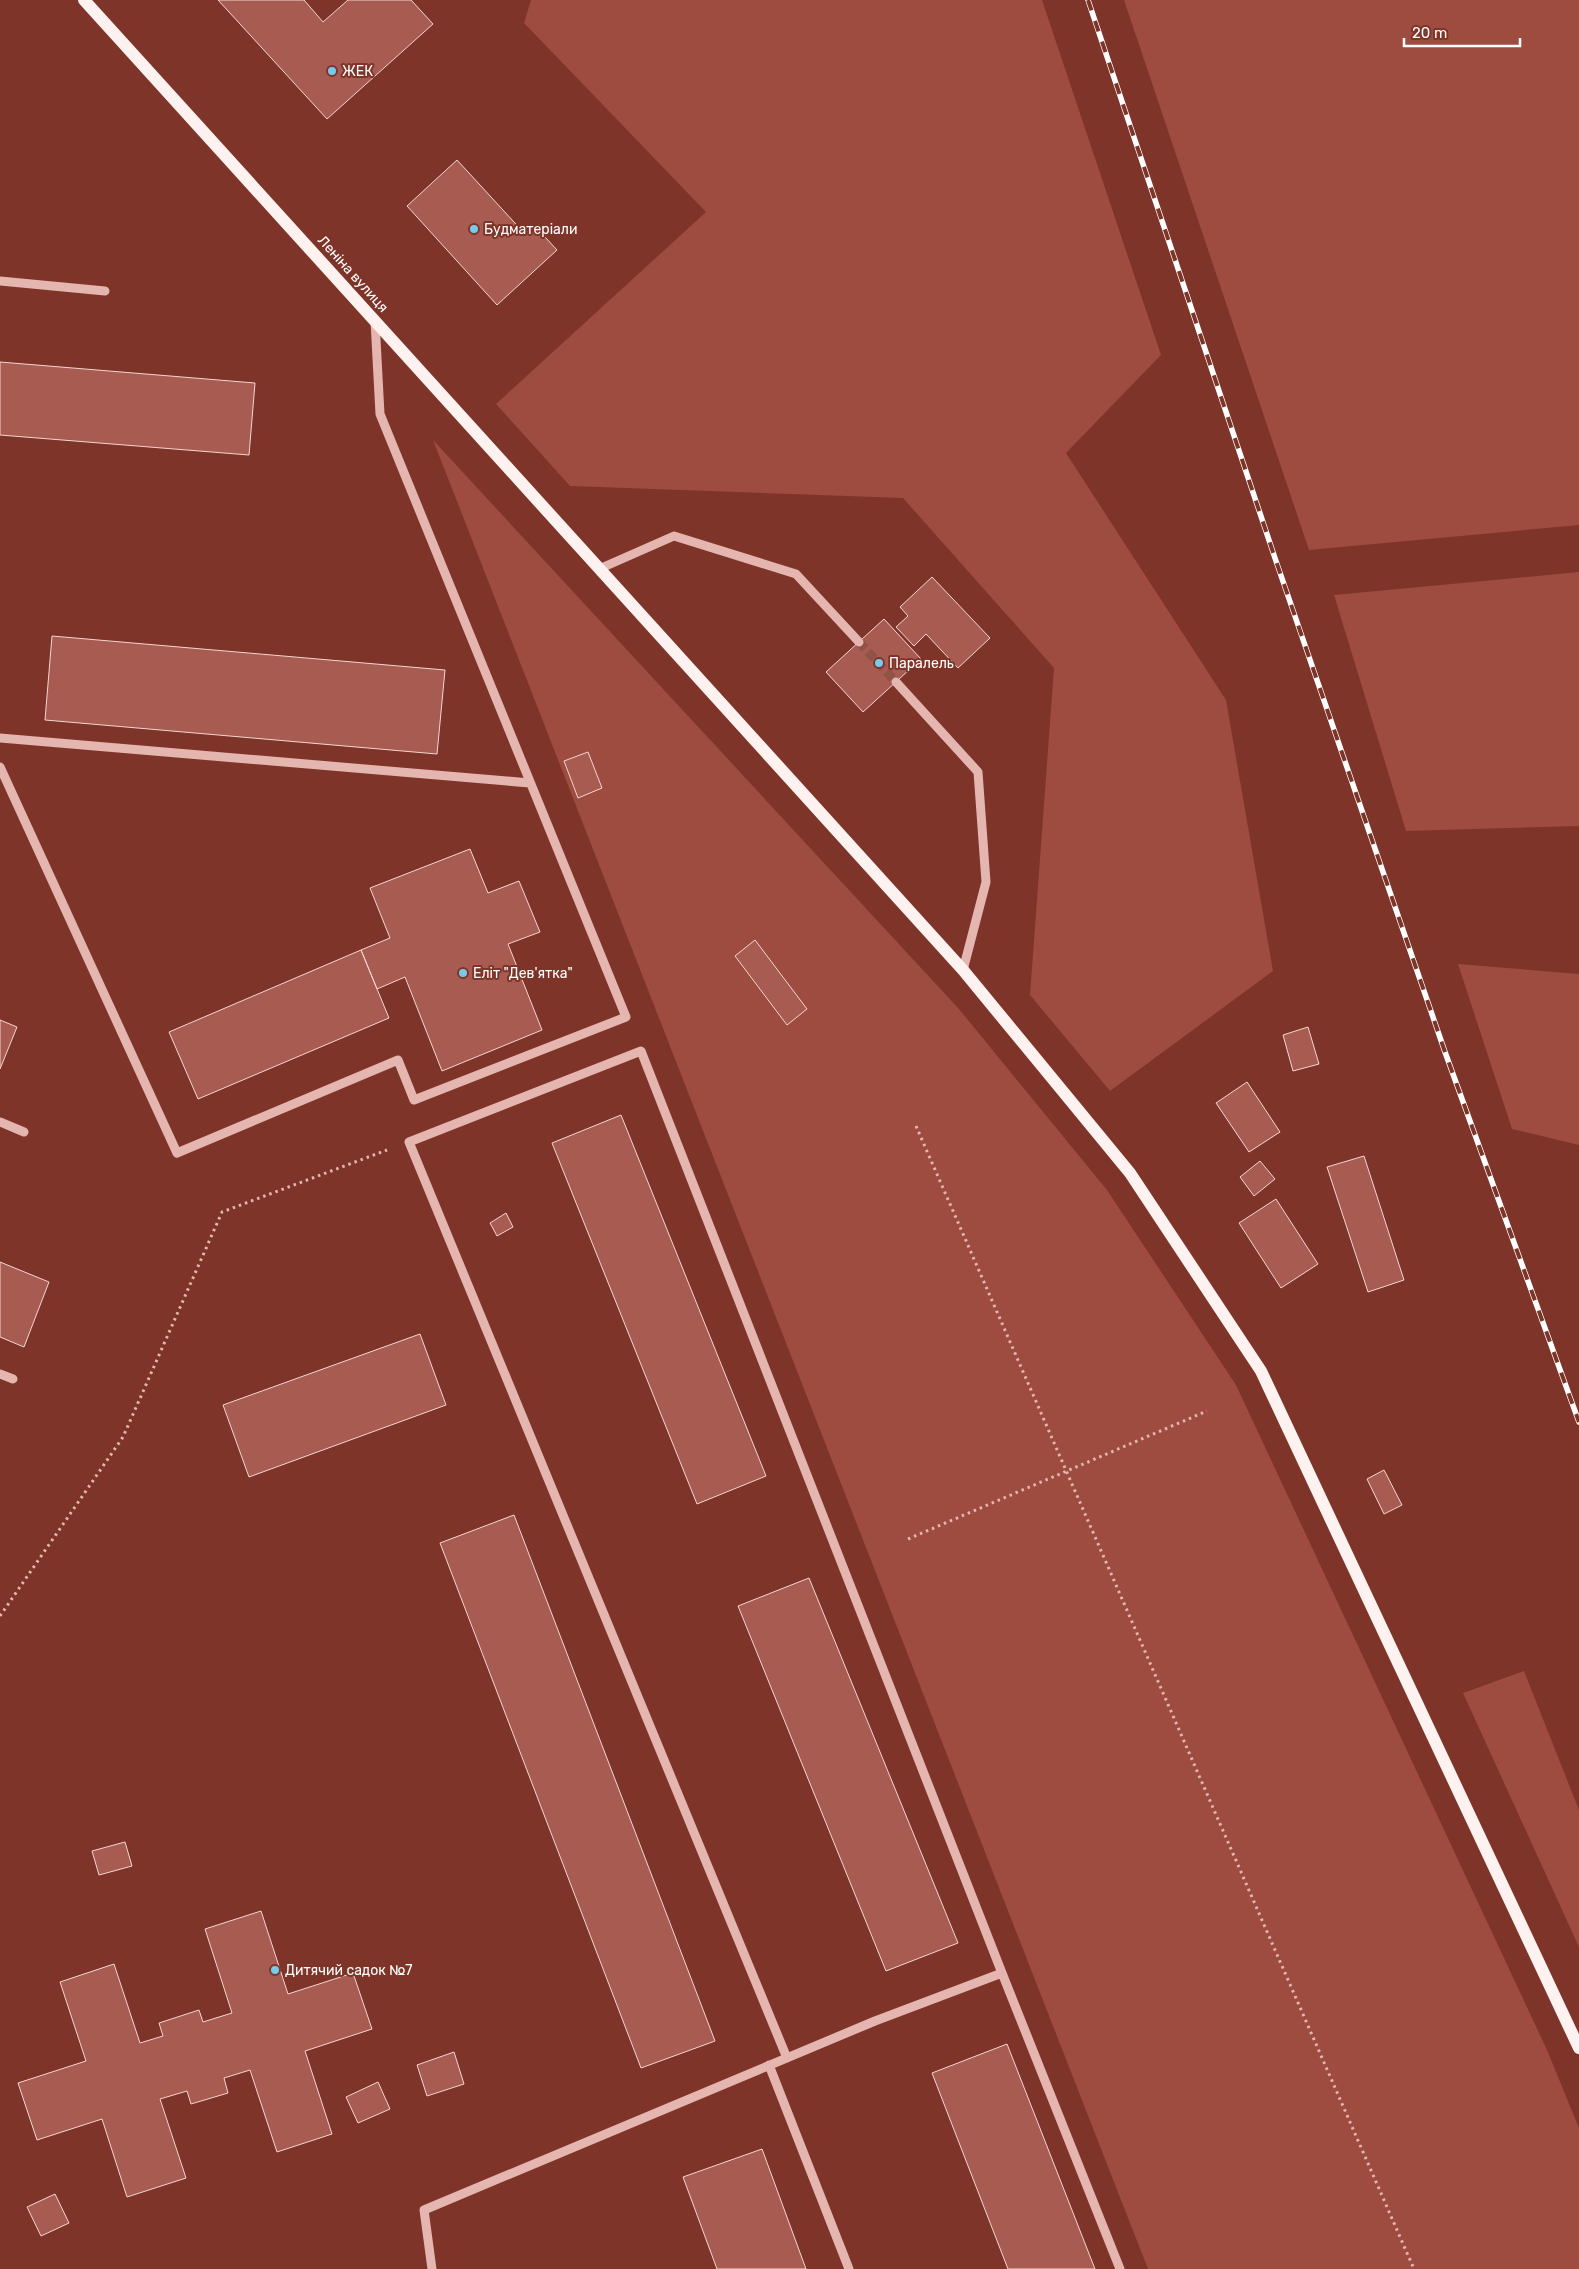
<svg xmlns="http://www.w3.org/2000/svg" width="1579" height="2269" viewBox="0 0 1579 2269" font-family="Rubik,sans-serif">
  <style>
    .green { fill: #9e4b40 }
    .building { fill: #a75b51; stroke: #f4d6d2 }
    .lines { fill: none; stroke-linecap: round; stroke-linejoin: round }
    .minor-tunnel { stroke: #915248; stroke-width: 9; stroke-dasharray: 9 4.5; stroke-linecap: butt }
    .path { stroke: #e5b5af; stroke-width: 3; stroke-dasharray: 2.5 4; stroke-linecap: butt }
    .minor { stroke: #e5b5af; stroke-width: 9 }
    .major { stroke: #fdf2ef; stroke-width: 12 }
    .rail-casing { stroke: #fff; stroke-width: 5.5 }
    .rail { stroke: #7e3428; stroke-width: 4; stroke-dasharray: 11; stroke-linecap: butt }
    .poi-dot { fill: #76cbec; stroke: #7e3428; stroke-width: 2 }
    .labels { text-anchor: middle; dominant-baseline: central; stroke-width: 4; stroke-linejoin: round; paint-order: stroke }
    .poi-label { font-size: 14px; fill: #fff; stroke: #7e3428; text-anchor: start }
    .street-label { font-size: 14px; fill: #fff; stroke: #7e3428 }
  </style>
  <rect width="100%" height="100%" fill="#7e3428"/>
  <path class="green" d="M 531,0 L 1042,0 L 1161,355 L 1066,453 L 1226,700 L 1273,971 L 1110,1091 L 1030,995 L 1054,668 L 903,498 L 570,486 L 496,404 L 706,212 L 524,23 Z
    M 1124,0 L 1579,0 L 1579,525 L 1309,550 Z
    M 433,440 L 959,1009 L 1107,1190 L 1236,1385 L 1547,2050 L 1579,2128 L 1579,2269 L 1148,2269 Z
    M 1579,572 L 1579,826 L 1406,831 L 1334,595 Z
    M 1458,964 L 1579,974 L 1579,1145 L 1512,1129 Z
    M 1524,1671 L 1579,1810 L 1579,1947 L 1463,1693 Z"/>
  <path class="building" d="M 218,0 L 304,0 L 323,22 L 348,0 L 411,0 L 433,24 L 327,119 Z
    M 457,160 L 525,234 L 534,225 L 557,250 L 497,305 L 407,206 Z
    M 0,362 L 255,383 L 249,455 L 0,435 Z
    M 932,577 L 990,638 L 958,668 L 926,634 L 914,646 L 896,627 L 908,616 L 900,607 Z
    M 884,619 L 921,659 L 863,712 L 826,672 Z
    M 52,636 L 445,670 L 437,754 L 45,720 Z
    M 588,752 L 602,788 L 578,798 L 564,761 Z
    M 470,849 L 488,893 L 519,881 L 540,932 L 508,944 L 542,1030 L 442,1071 L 405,977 L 377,989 L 361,950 L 390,938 L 370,888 Z
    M 755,940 L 807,1009 L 787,1025 L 735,956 Z
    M 361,950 L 389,1018 L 198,1099 L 169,1032 Z
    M 0,1020 L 17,1027 L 0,1069 Z
    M 1308,1027 L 1319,1064 L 1293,1071 L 1283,1035 Z
    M 1247,1082 L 1280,1132 L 1249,1152 L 1216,1103 Z
    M 621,1115 L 766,1476 L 697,1504 L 552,1143 Z
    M 1364,1156 L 1404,1280 L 1368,1292 L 1327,1167 Z
    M 1260,1161 L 1275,1179 L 1254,1196 L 1240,1177 Z
    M 1276,1199 L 1318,1264 L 1281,1288 L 1239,1223 Z
    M 506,1213 L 513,1227 L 497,1236 L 490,1223 Z
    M 0,1262 L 49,1282 L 24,1347 L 0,1337 Z
    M 420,1334 L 446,1405 L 249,1477 L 223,1405 Z
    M 1384,1470 L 1402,1505 L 1384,1514 L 1367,1479 Z
    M 514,1515 L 715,2041 L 641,2068 L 440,1543 Z
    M 809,1578 L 958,1943 L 886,1971 L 738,1606 Z
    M 125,1842 L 132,1866 L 99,1875 L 92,1851 Z
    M 261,1911 L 288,1994 L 353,1973 L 372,2029 L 305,2051 L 332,2134 L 277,2152 L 250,2070 L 224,2078 L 228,2093 L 191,2104 L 187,2091 L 160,2099 L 186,2178 L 127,2197 L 102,2119 L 37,2140 L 18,2083 L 86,2061 L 60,1982 L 114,1964 L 140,2043 L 163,2036 L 159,2023 L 199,2010 L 203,2022 L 232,2013 L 205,1929 Z
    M 1007,2044 L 1095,2269 L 1008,2269 L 932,2073 Z
    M 454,2052 L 464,2084 L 427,2096 L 417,2065 Z
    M 378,2082 L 390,2109 L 358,2123 L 346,2097 Z
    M 762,2149 L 806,2269 L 717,2269 L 683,2177 Z
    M 55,2194 L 69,2223 L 41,2236 L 27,2207 Z"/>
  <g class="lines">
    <path class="minor-tunnel" d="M 859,642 L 896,682"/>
    <path class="path" d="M 916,1126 L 1414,2269
      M 908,1539 L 1207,1411
      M 0,1616 L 123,1437 L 222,1212 L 387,1150"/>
    <path class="minor" d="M 0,281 L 105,291
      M 599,569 L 674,536 L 796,574 L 859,642
      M 896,682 L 978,772 L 986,882 L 963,970
      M 0,738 L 530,783
      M 0,767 L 177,1153 L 398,1060 L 414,1100 L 626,1017 L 380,414 L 375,321
      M 0,1122 L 24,1132
      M 0,1374 L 13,1379
      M 787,2058 L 409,1142 L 641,1051 L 1002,1973
      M 769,2065 L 849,2269
      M 432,2269 L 424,2210 L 875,2021 L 1002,1973 L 1120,2269"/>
    <path class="major" d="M 84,0 L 963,970 L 1130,1173 L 1261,1371 L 1579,2048"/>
    <g class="rail-casing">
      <path id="rail" d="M 1088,0 L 1276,561 L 1445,1052 L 1579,1422"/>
    </g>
    <use href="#rail" class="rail"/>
  </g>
  <g class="poi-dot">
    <circle cx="332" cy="71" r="5"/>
    <circle cx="474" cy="229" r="5"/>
    <circle cx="879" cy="663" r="5"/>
    <circle cx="463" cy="973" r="5"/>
    <circle cx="275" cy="1970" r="5"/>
  </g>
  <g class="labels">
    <g class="poi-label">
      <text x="342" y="71">ЖЕК</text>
      <text x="484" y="229">Будматеріали</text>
      <text x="889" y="663">Паралель</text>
      <text x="473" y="973">Еліт "Дев'ятка"</text>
      <text x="285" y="1970">Дитячий садок №7</text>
    </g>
    <g class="street-label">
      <text transform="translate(353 274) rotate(48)">Леніна вулиця</text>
    </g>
  </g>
  <path d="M1404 38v8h116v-8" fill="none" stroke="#ffffff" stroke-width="2.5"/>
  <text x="1412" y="38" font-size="15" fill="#ffffff" stroke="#7e3428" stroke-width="4" paint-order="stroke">20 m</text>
</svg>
